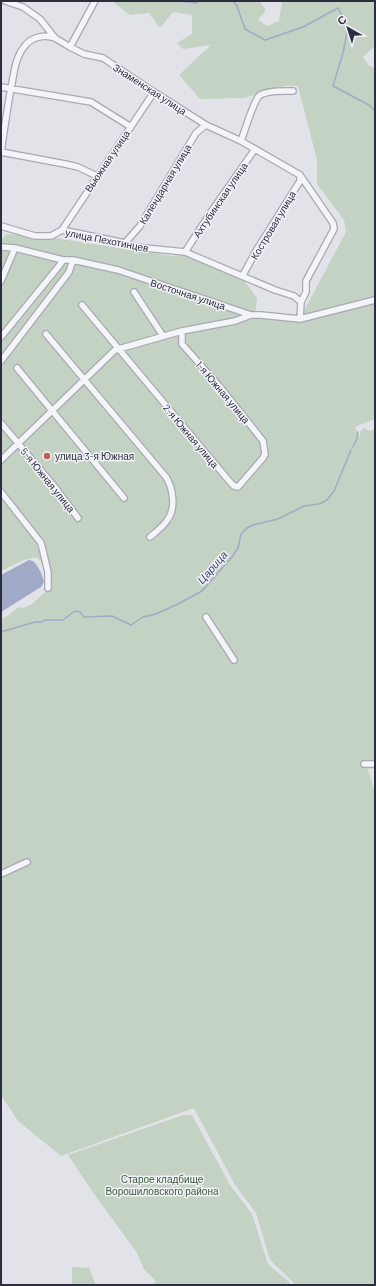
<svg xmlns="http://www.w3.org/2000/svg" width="376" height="1286" viewBox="0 0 376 1286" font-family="Barlow,sans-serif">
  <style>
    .green { fill: #c4d2c4 }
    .water { fill: #a0aac6 }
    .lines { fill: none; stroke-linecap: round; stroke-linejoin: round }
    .stream { stroke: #a0aac6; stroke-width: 1.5 }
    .minor-casing { stroke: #a8a9b3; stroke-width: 8 }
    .minor { stroke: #f4f5f8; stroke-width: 5.5 }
    .poi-dot { fill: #c35c52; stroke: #f2f2f7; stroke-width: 1.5 }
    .labels { text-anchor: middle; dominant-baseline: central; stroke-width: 3; stroke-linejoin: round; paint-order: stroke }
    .street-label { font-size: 10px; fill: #2c2e40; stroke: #f2f2f7 }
    .poi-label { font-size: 10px; fill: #2c2e40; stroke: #f2f2f7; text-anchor: start }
    .park-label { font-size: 10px; fill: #3a5a3c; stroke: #f2f2f7 }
    .water-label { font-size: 11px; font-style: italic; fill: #394570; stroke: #f2f2f7 }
  </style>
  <rect width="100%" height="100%" fill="#e2e3e9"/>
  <path class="green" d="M 112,1 L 259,1 L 266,10 L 258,20 L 267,26 L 279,21 L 282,1 L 375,1 L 375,46 L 363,57 L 369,66 L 375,68 L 375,419 L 357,426 L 355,427 L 360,437 L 360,432 L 364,428 L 369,431 L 375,429 L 375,768 L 368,769 L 375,793 L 375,1285 L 296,1285 L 270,1260 L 256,1213 L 235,1185 L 194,1108 L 61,1156 L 18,1121 L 1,1095 L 1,619 C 8,617 13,611 19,607 L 23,608 L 32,604 L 45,592 L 49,590 L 43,563 L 36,557 L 21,561 L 1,571 L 1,240 L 6,234 L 48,237 L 172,256 L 181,255 L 243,279 L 257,298 L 255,316 L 295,318 L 306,307 L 346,232 L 344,220 L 317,184 L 317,160 L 298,86 L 286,86 L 244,98 L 200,99 L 179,75 L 211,45 L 183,49 L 177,43 L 192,34 L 192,15 L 173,12 L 160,28 L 149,13 L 130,15 Z
    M 183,1115 L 192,1115 L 230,1185 L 252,1214 L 268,1264 L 289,1282 L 290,1285 L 152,1285 L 156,1281 L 144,1269 L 137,1253 L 92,1191 L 68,1155 Z
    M 72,1267 L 89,1268 L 96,1285 L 72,1285 Z"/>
  <path class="water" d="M 29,560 L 33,561 C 39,567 42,574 44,582 L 41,587 L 1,612 L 1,575 Z"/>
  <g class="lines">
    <path class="stream" d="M 176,1 L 197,3 L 198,1
      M 233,1 L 237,6 L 245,29 L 265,40 L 303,27 L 338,8 L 348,27 L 343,53 L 333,86 L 369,105 L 375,111
      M 353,447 L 357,438 L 358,432
      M 1,632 L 35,622 L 42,622 L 44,620 L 63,620 L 75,611 L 80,612 L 84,617 L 112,616 L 131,625 L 143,617 L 156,614 L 178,604 L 202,591 L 232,557 L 238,548 L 241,534 L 247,528 L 253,525 L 278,519 L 304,506 L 319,504 L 327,500 L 334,491 L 351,450"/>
    <g class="minor-casing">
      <path id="minor" d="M 5,1 L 23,7 L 40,19 L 55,38 L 70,47 L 84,54 L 103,58 L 154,92 L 206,125 L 241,141 L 300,175 L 333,223 L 334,229 L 306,281 L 306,292 L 301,302 L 300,319
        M 70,47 L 95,1
        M 1,87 L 91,102 L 131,127
        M 241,141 C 245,131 253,102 259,96 C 266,90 285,91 293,91
        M 1,152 L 65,164 L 78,167 L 97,176
        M 1,153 C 4,131 7,110 11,88 C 14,74 15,58 24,47 C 31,37 44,34 55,38
        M 1,226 L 35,236 L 51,236 L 62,230 L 125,243 L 135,247 L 185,252 L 275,290 L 294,296 L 301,302
        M 62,230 L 154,92
        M 125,243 L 140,226 L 196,133 L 206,125
        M 1,247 L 15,248 L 63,260 L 73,260 L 118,270 L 251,315 L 261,315 L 300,319 L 375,300
        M 185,252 L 211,212 L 255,149
        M 243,275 L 256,251 L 300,181 L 300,175
        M 1,281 L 15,248
        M 134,292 L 163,336
        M 82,305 L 230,482 L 234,486 L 238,487 L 263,458 L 265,454 L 263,441 L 220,387 L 182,344 L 182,331
        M 46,334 L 166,477 C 173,488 176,508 168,519 C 164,526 156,532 150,537
        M 1,337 L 59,266 L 63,260
        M 1,361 L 69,272 L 73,260
        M 17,368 L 124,498
        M 1,423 L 54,486 L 78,518
        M 1,460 L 115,350 L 182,331 L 235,321 L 251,315
        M 1,492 L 41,543 L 48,572 L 48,588
        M 206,617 L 234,660
        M 364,764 L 375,764
        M 1,874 L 27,862"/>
    </g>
    <use href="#minor" class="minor"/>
  </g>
  <circle class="poi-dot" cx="47" cy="456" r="4"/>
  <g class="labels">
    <g class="street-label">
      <text transform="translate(150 89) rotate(33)">Знаменская улица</text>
      <text transform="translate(107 161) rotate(-56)">Вьюжная улица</text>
      <text transform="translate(165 184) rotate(-59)">Календарная улица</text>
      <text transform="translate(220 200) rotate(-56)">Ахтубинская улица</text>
      <text transform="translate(273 225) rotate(-59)">Костровая улица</text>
      <text transform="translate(107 240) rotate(11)">улица Пехотинцев</text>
      <text transform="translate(188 294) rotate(18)">Восточная улица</text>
      <text transform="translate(223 392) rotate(50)">1-я Южная улица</text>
      <text transform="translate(191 436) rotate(50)">2-я Южная улица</text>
      <text transform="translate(48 480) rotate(51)">5-я Южная улица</text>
    </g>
    <g class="poi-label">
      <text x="55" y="456">улица 3-я Южная</text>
    </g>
    <g class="park-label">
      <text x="162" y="1179">Старое кладбище<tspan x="162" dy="12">Ворошиловского района</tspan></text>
    </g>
    <g class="water-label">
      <text transform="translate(212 567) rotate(-49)">Царица</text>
    </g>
  </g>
  <rect width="376" height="1286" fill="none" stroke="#2c2e40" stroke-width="4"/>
  <g transform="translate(348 28) rotate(321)" stroke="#f2f2f7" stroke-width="3" paint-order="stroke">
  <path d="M0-3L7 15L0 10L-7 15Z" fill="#2c2e40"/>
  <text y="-6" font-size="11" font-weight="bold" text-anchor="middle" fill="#2c2e40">С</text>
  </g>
</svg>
